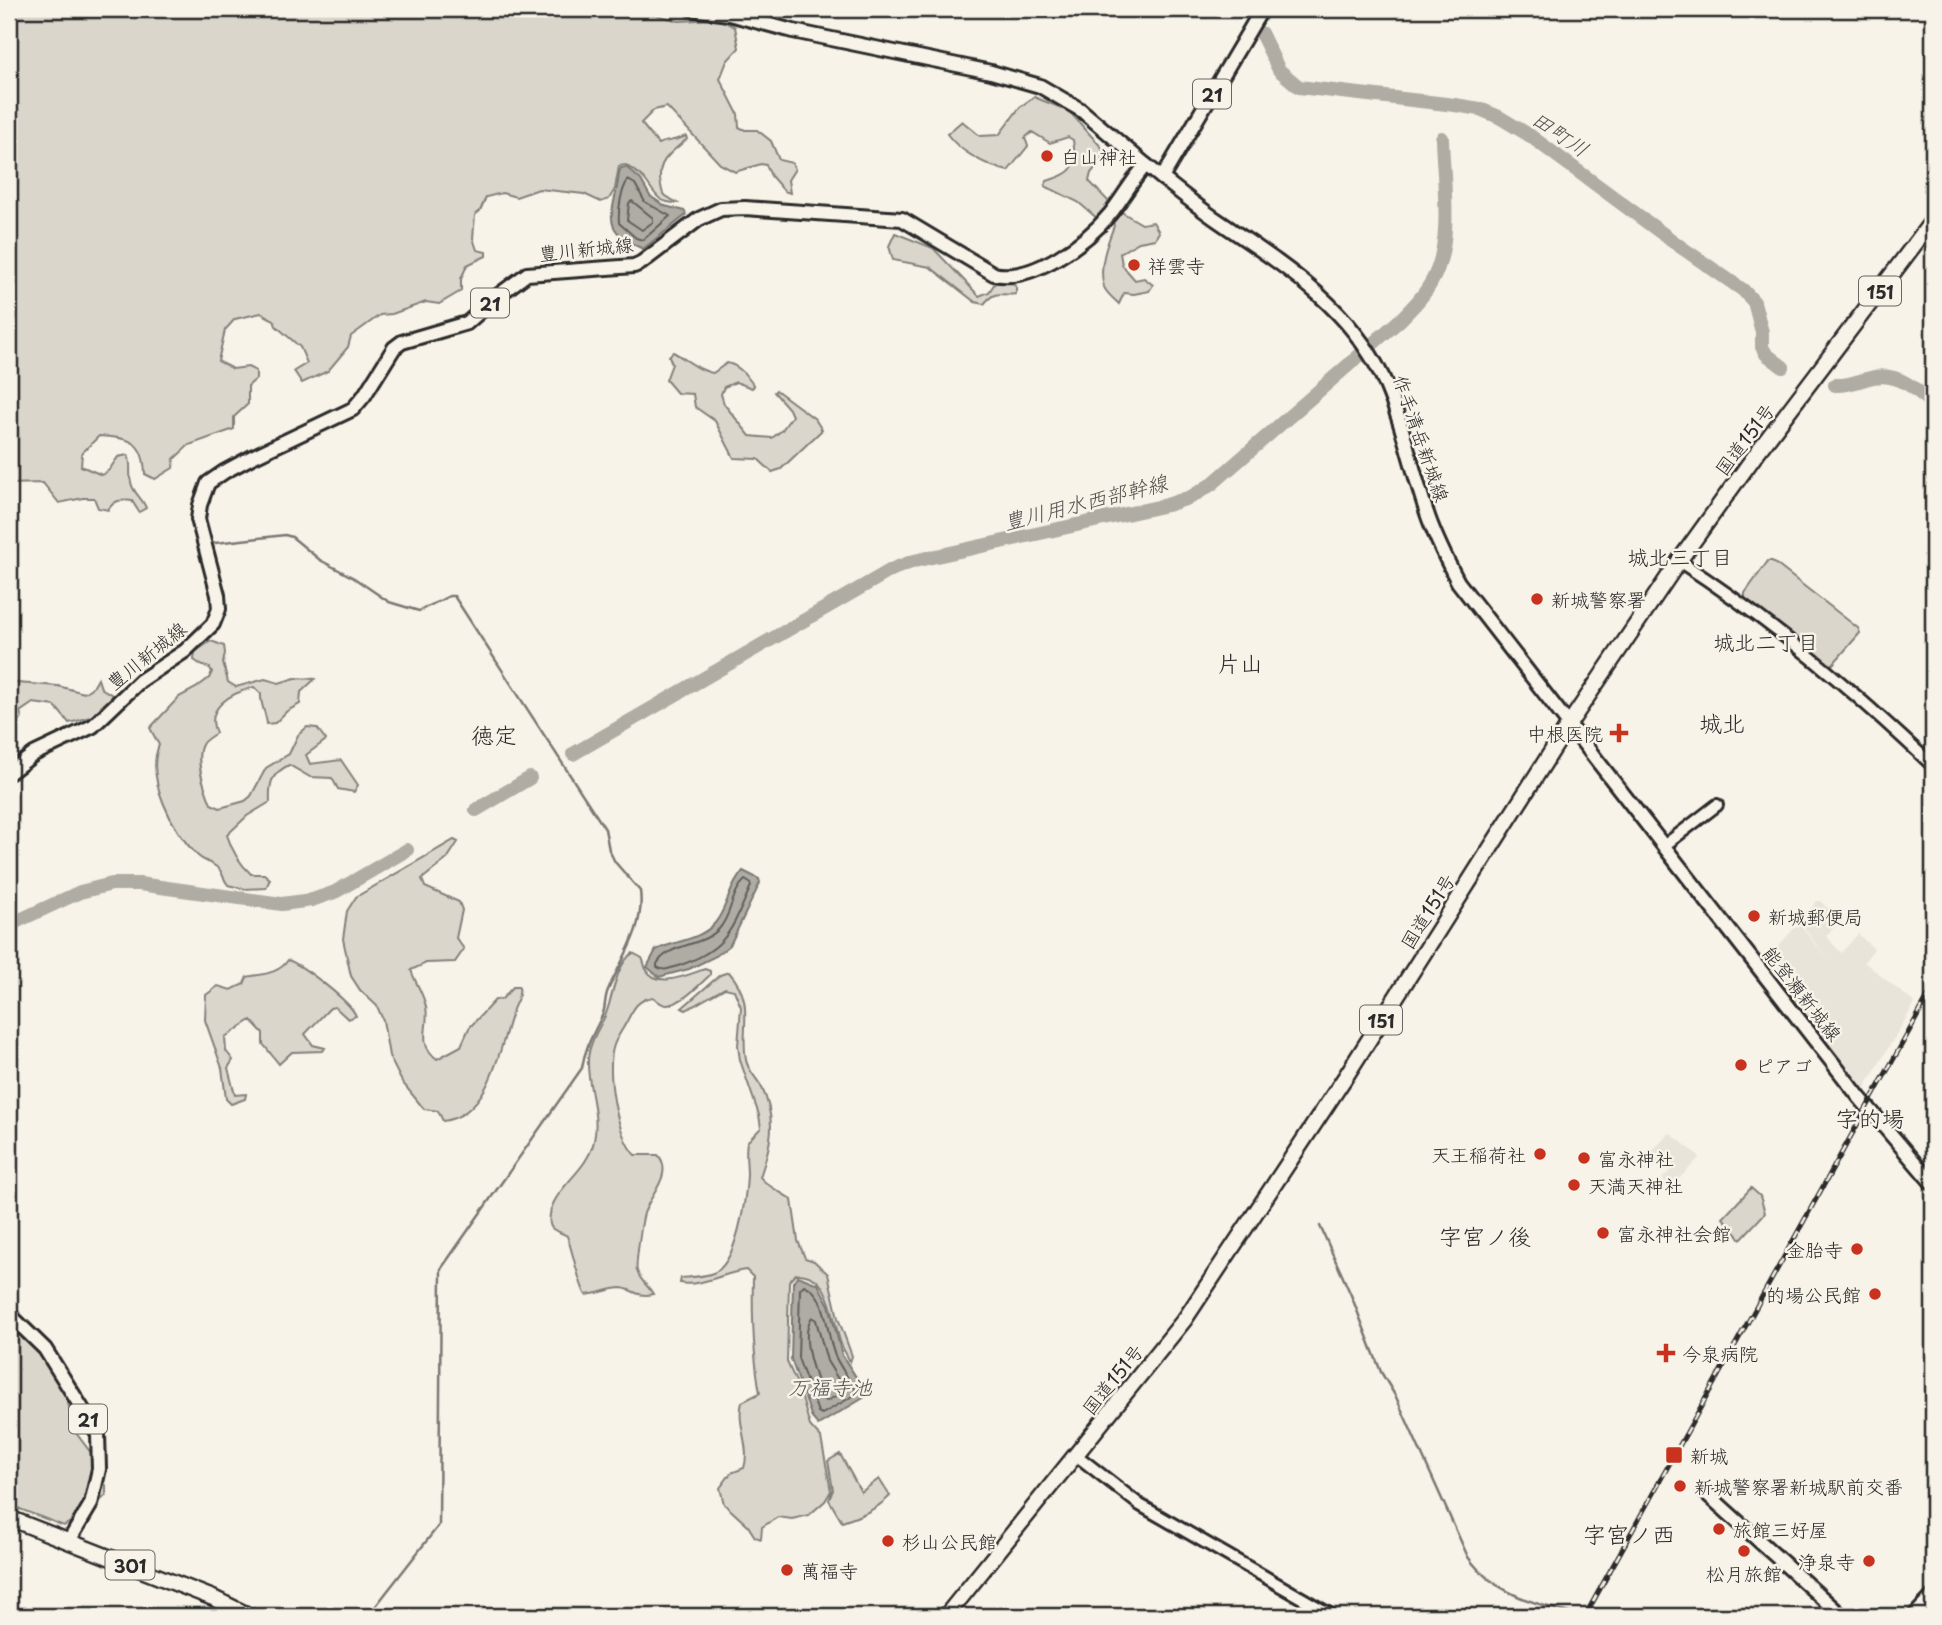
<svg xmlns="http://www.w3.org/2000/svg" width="1942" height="1625" viewBox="0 0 1942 1625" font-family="'Playpen Sans','Klee One',sans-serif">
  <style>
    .built { fill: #e8e4da }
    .green { fill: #dad6cc; stroke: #82807c; stroke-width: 2 }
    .water { fill: #afaca4; stroke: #7a7874; stroke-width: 2 }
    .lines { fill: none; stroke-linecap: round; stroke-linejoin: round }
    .shore { stroke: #605f5b; stroke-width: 2 }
    .stream { stroke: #7a7874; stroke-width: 2.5 }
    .river { stroke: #afaca4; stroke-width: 14 }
    .tertiary-casing { stroke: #2b2b2b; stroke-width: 16 }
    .secondary-casing { stroke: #2b2b2b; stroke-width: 18 }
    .primary-casing { stroke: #2b2b2b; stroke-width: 18 }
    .trunk-casing { stroke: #2b2b2b; stroke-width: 19 }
    .tertiary { stroke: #f7f3e8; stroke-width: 10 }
    .secondary { stroke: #f7f3e8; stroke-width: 12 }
    .primary { stroke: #f7f3e8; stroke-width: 12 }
    .trunk { stroke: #f7f3e8; stroke-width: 14 }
    .rail-casing { stroke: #2b2b2b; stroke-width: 5 }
    .rail { stroke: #f7f3e8; stroke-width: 2.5; stroke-dasharray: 8; stroke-linecap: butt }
    .poi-dot { fill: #c8321e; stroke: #f7f3e8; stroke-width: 2.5 }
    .labels { text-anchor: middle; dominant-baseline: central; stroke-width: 5; stroke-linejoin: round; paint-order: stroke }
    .shield { fill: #f7f3e8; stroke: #686764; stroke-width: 2 }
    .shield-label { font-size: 18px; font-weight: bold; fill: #2b2b2b }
    .poi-label { font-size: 19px; fill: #2b2b2b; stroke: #f7f3e8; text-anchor: start }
    .street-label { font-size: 19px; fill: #2b2b2b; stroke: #f7f3e8 }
    .water-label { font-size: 21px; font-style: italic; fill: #53524f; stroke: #f7f3e8 }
    .neighbourhood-label { font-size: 21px; fill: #2b2b2b; stroke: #f7f3e8 }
    .quarter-label { font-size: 23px; fill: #2b2b2b; stroke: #f7f3e8 }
  </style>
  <rect width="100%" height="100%" fill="#f7f3e8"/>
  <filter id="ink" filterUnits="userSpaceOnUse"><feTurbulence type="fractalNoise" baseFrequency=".0143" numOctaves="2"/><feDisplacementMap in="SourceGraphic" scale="14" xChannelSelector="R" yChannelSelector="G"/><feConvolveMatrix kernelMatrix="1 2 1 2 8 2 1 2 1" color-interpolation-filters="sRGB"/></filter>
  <g filter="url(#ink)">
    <path class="built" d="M 1817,901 L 1820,901 L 1840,920 L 1826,936 L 1841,953 L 1858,934 L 1874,949 L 1864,962 L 1915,1003 L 1864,1089 L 1763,963 L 1799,923 L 1831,965 L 1800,922 Z
      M 1670,1133 L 1700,1157 L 1671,1187 L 1662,1179 L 1671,1169 L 1660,1159 L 1649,1174 L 1638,1165 Z"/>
    <path class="green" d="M 9,9 L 634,9 L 679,21 L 719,19 L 735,27 L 739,48 L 727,61 L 720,79 L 738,114 L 739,127 L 745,130 L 757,130 L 771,141 L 779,160 L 792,163 L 795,169 L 788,180 L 790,193 L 784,191 L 771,176 L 766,165 L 761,164 L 735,172 L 720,164 L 667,107 L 654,110 L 641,123 L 658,144 C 668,140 676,141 686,136 L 687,139 C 665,158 654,163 663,194 L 677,203 C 657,203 656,194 645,180 C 640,174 632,170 626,165 L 619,166 L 615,189 L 609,199 L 601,202 L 584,194 L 539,189 L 516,197 L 502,193 L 486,197 L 480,211 L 475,215 L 473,238 L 477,250 L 486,252 L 486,256 L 467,265 L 461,279 L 461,291 L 439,304 L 426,302 L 392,314 L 380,315 L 351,336 L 348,347 L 328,371 L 302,383 L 294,371 L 307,363 L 300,347 L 276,326 L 274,320 L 261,313 L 235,319 L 225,330 L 218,361 L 233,369 L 248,367 L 256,371 L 256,379 L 248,386 L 248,404 L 234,417 L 234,429 L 189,445 L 174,459 L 173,468 L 155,479 L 145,474 C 144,440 129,438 99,436 L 82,453 L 81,466 L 102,475 L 109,470 L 118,457 L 128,455 C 133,466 127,477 133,488 C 137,496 143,500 146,508 L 139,512 L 132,501 C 121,499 114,500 108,510 L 98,508 L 94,498 L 83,498 L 59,503 L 43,483 L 9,484 Z
      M 1034,97 L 1069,111 L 1103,149 L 1103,159 L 1091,173 L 1089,181 L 1110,203 L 1098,219 L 1078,202 L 1045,186 L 1047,181 C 1074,172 1077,169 1073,140 L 1068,137 L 1050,143 L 1032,132 L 1025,138 L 1028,146 L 1008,171 C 987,166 960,152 947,134 L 962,121 L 980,136 L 999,135 L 1020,107 Z
      M 1118,210 L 1142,224 L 1153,222 L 1159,232 L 1155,239 L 1139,242 L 1120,253 L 1122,265 L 1135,280 L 1144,278 L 1153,285 L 1149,291 L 1134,294 L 1124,293 L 1119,304 C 1114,299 1106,293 1104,287 C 1098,267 1107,244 1114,226 L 1112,218 Z
      M 895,233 L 933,248 L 979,296 L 989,292 L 995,283 L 1008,282 L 1016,286 L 1016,294 C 1000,297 997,288 984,304 L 975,302 L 930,267 L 893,260 L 889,246 Z
      M 673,352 C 686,359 699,371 713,373 L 727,363 C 740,366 747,376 754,386 L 752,388 L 736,382 L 724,387 L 721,394 L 724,404 L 750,436 L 772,438 L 782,430 L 792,416 L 789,409 L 774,392 L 776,390 L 815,419 L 822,430 L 781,469 L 772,472 L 758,459 L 734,458 L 715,421 L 695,407 L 693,394 L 677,393 L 666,380 L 672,364 L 669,356 Z
      M 1768,561 L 1772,561 L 1858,628 L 1860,633 L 1833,664 L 1827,665 L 1745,598 L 1745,593 Z
      M 211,641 L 224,646 L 225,653 L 223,663 L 228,682 L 236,687 L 265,679 L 279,683 L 295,678 L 315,679 L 301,692 L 300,704 L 287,711 L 275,723 L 267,724 C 266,713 260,704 261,694 L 254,687 C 232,693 204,707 216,733 C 212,736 206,739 203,743 C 193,758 205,789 211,804 L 220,808 L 245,801 L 251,796 L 266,768 L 289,754 L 298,735 L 307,727 L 317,728 L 326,740 L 306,755 L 310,764 L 341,760 L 358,785 L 354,792 L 338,789 L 332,778 L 310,777 L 289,765 C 271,774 269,783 270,802 L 247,816 L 227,835 C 232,851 239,863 251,874 L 264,874 L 270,879 L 266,888 L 244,889 L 228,885 C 224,880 223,875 220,870 C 214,863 204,862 197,855 C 173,831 145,779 159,745 L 150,728 L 179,697 L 196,688 L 209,678 L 212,672 L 210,668 L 203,666 L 194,660 L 195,652 Z
      M 9,676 L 17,683 L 58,686 L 84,693 L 94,686 L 98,679 L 101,688 L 114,696 C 102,715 89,718 69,723 L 55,706 L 33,703 L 20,712 L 22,718 L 18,721 L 9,715 Z
      M 454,840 L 458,842 L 447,859 L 422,879 L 425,887 L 459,902 L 462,910 L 456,938 L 464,949 L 455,962 L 426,963 L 411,970 C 415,982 424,995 426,1007 C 430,1027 416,1044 437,1059 L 461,1046 L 469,1028 L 495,1000 L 502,999 L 513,987 L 519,987 C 521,996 515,1003 512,1012 C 500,1048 490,1115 443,1121 L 438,1111 L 424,1109 L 402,1082 L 389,1056 L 383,1020 L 377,1006 L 360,990 L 351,976 L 343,939 L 347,911 L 356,897 Z
      M 633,953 L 642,958 C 644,961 644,965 646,969 C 657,990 689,974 705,969 L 710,971 L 710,975 C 699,985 684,1002 668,1005 C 662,1006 657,1000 653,997 C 637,1000 634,1008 627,1021 C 623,1029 617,1037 614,1045 C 605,1069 617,1138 635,1155 L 658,1155 C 674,1173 651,1194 645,1211 C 642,1216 635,1267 637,1271 C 640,1281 648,1285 653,1294 C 636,1298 633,1288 620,1288 C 610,1289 597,1294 586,1295 C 580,1288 572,1249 567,1236 C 563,1233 557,1232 553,1229 C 547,1225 550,1210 553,1204 C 563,1182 588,1168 594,1141 C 600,1112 587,1087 588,1061 C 588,1045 598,1030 605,1016 C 613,998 615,965 633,953 Z
      M 288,960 C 302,965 351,1002 356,1016 L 348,1019 L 335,1007 L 330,1008 L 305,1034 L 313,1045 L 325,1048 L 323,1051 L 292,1052 L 279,1064 L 263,1044 L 263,1033 L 251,1020 L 225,1037 L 226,1051 L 233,1060 L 228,1068 L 235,1095 L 246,1094 L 245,1099 L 231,1104 L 226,1099 L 222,1068 L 205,1020 L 206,995 L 218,986 L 231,990 L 244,984 L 247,977 C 262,974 279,974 288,960 Z
      M 729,972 C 756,1003 740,1026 746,1060 C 748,1071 757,1078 762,1088 C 777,1120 771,1145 760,1177 C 768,1187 781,1192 792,1200 L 798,1241 L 805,1258 L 814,1261 L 828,1274 L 838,1318 L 852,1356 L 850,1362 C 847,1355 842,1348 840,1341 C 832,1316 831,1273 796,1274 L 789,1281 L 787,1362 L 799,1388 L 810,1426 L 821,1438 L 831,1491 L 825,1501 L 809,1515 L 792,1519 L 778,1517 L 762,1527 L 761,1539 L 755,1537 L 748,1526 L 724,1504 L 720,1488 L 731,1473 L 744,1468 C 751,1446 736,1425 742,1402 L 760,1393 C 753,1354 752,1316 753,1277 L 746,1270 C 723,1273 701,1287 680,1283 L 681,1278 C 691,1277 704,1277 713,1273 C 737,1265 746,1198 747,1175 C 747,1164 745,1153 747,1142 L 761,1128 L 759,1115 L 740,1060 L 738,1046 L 741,1007 L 734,990 L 725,988 L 686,1010 L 682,1008 L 720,975 Z
      M 1751,1188 L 1760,1196 L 1765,1213 L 1741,1239 L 1723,1218 Z
      M 9,1323 C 36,1347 74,1386 70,1425 L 91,1453 L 94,1478 L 106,1485 L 106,1495 L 97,1504 L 83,1508 L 75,1519 L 64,1526 L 17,1508 L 9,1496 Z
      M 840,1454 L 861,1492 L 879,1479 L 890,1496 C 876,1510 860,1516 842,1522 L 829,1500 L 833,1490 L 828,1461 Z"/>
    <path class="water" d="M 626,167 L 641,180 L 650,196 L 665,206 L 685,211 L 686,215 L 643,249 C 595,228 616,212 619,173 L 621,168 Z
      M 743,871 L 759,879 L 760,883 L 730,945 L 716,956 L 689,969 L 659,977 L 647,967 L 656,950 C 674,941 701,940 715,923 C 728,907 728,888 743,871 Z
      M 798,1276 L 818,1284 L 829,1305 L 842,1355 L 863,1388 L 865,1397 L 818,1425 L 812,1418 L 791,1359 L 793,1282 Z"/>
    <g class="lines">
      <path class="shore" d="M 628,180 L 635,184 L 645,202 L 670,216 L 643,240 L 636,238 L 619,223 C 618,208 621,191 628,180 Z
        M 632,201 L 653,218 L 653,222 L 642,230 L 627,220 L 629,203 Z
        M 745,880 L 750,883 L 751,886 C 731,930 728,949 678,966 C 670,968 665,972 657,967 L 657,964 C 668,943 702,947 719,929 C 732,915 731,892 745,880 Z
        M 804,1285 C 830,1296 825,1336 836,1358 C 842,1370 850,1380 856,1391 L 855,1395 L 822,1414 L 818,1412 L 798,1358 L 800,1289 Z
        M 812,1317 L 816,1320 L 827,1361 L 844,1389 L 843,1392 L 827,1401 L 823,1399 C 816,1377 798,1338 812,1317 Z"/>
      <path class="stream" d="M 215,543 L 285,535 L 292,537 L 320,560 L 354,578 L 389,602 L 419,611 L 449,596 L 454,596 L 605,829 L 609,850 L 615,862 L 640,891 C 645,928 622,958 608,990 C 604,999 606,1008 602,1016 C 593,1034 585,1048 582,1068 L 441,1269 L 439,1525 L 368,1616
        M 1320,1226 L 1351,1295 L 1381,1372 L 1396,1397 L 1468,1557 C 1495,1595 1537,1604 1580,1616"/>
      <path class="river" d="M 1261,33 L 1279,70 L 1299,87 L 1455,105 L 1480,109 L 1499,117 L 1529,135 L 1678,245 L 1743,290 L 1754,302 L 1762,332 L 1762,347 L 1766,354 L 1783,367
        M 1835,385 C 1849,386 1860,380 1874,377 C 1898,372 1918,389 1933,406
        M 573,754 L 893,569 L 914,561 L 1167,505 L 1191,497 L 1212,484 L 1400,320 C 1413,307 1426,294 1434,277 C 1453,239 1443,180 1442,138
        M 476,810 L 530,778
        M 9,925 L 80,892 L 112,884 L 139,884 L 282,904 L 312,900 L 335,892 L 407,850"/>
      <g class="tertiary-casing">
        <path id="tertiary" d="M 1679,561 C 1773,622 1853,690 1933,766
          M 1665,845 L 1717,805
          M 1076,1455 L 1140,1505 L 1333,1616"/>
      </g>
      <g class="secondary-casing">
        <path id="secondary" d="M 691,9 L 729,14 L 793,31 L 991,72 L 1040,86 L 1081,110 L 1146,165
          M 1162,178 C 1180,192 1198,207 1217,220 C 1281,264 1347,304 1382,376 C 1403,421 1412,472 1429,519 C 1437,541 1447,561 1458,582 L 1860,1098 L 1933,1184
          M 1704,1491 L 1842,1616
          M 1914,1616 L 1933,1596"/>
      </g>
      <g class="primary-casing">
        <path id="primary" d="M 9,773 L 34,754 L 93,726 L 140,681 L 185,651 L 213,624 L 219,609 L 218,595 L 198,519 L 200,505 L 208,483 L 224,472 L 252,457 L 353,409 L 364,396 L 394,348 L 402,342 L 467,323 L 500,294 L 527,274 L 634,266 L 641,263 L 699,219 L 721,209 L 745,208 L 902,219 L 994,274 C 1032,283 1087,242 1110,214 C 1123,198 1132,180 1146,165 L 1162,178 L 1262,9
          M 9,1314 L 45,1349 L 98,1434 L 99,1469 L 91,1504 L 69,1541"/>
      </g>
      <g class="trunk-casing">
        <path id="trunk" d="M 9,1518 L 213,1598 L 250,1616
          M 946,1616 L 1185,1319 L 1346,1076 L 1569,724 L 1679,561 L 1759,450 L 1933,220"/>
      </g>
      <use href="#tertiary" class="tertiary"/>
      <use href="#secondary" class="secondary"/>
      <use href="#primary" class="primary"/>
      <use href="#trunk" class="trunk"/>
      <g class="rail-casing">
        <path id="rail" d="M 1585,1616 L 1933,988"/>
      </g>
      <use href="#rail" class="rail"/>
    </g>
  </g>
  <g class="poi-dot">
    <circle cx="1047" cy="156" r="7"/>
    <circle cx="1134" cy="265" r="7"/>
    <circle cx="1537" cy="599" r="7"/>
    <path d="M1615.5 722.5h7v7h7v7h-7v7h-7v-7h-7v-7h7z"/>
    <circle cx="1754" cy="916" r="7"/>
    <circle cx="1741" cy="1065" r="7"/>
    <circle cx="1540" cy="1154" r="7"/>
    <circle cx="1584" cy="1158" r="7"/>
    <circle cx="1574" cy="1185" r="7"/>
    <circle cx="1603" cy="1233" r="7"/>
    <circle cx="1857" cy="1249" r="7"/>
    <circle cx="1875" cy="1294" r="7"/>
    <path d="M1662.5 1342.5h7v7h7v7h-7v7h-7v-7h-7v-7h7z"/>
    <rect x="1665" y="1446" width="18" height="18" rx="3.5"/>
    <circle cx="1680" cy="1486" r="7"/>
    <circle cx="1719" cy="1529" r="7"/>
    <circle cx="888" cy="1541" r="7"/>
    <circle cx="1744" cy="1551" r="7"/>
    <circle cx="1869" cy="1561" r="7"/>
    <circle cx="787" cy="1570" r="7"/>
  </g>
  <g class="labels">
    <g class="shield">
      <rect x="1193" y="79.5" width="38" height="29" rx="5"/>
      <rect x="1859" y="276.5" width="42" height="29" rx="5"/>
      <rect x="471" y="288.5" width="38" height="29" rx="5"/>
      <rect x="1360" y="1005.5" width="42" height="29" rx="5"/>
      <rect x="69" y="1404.5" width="38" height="29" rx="5"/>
      <rect x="105.5" y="1550.5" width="49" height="29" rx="5"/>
    </g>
    <g class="shield-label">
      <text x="1212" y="94">21</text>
      <text x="1880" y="291">151</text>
      <text x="490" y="303">21</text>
      <text x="1381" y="1020">151</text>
      <text x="88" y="1419">21</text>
      <text x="130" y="1565">301</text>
    </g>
    <g class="poi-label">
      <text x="1061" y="156">白山神社</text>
      <text x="1148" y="265">祥雲寺</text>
      <text x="1551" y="599">新城警察署</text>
      <text x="1603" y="733" text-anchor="end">中根医院</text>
      <text x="1768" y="916">新城郵便局</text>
      <text x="1755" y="1065">ピアゴ</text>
      <text x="1526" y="1154" text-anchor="end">天王稲荷社</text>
      <text x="1598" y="1158">富永神社</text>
      <text x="1588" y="1185">天満天神社</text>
      <text x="1617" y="1233">富永神社会館</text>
      <text x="1843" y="1249" text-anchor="end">金胎寺</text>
      <text x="1861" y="1294" text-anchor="end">的場公民館</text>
      <text x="1682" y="1353">今泉病院</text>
      <text x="1690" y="1455">新城</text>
      <text x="1694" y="1486">新城警察署新城駅前交番</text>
      <text x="1733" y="1529">旅館三好屋</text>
      <text x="902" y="1541">杉山公民館</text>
      <text x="1855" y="1561" text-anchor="end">浄泉寺</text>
      <text x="801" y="1570">萬福寺</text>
      <text x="1744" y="1573" text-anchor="middle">松月旅館</text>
    </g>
    <g class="street-label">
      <text transform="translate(586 248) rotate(-6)">豊川新城線</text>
      <text transform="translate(1422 438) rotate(71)">作手清岳新城線</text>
      <text transform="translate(1744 439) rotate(-53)">国道151号</text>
      <text transform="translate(146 655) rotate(-39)">豊川新城線</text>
      <text transform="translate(1427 911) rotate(-58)">国道151号</text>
      <text transform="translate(1803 993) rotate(52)">能登瀬新城線</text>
      <text transform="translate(1112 1379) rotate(-51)">国道151号</text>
    </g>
    <g class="water-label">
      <text transform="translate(1561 133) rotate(34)">田町川</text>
      <text transform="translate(1085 501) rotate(-14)">豊川用水西部幹線</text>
      <text x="830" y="1386">万福寺池</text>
    </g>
    <g class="neighbourhood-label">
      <text x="1680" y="556">城北三丁目</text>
      <text x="1766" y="641">城北二丁目</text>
    </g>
    <g class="quarter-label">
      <text x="1240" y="662">片山</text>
      <text x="1722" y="722">城北</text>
      <text x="494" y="734">徳定</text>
      <text x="1870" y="1117">字的場</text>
      <text x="1485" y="1235">字宮ノ後</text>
      <text x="1629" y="1533">字宮ノ西</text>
    </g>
  </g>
  <rect width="1942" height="1625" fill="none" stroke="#f7f3e8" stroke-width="35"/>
  <rect x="18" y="18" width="1907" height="1590" fill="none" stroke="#2b2b2b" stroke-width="2.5" filter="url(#ink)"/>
</svg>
